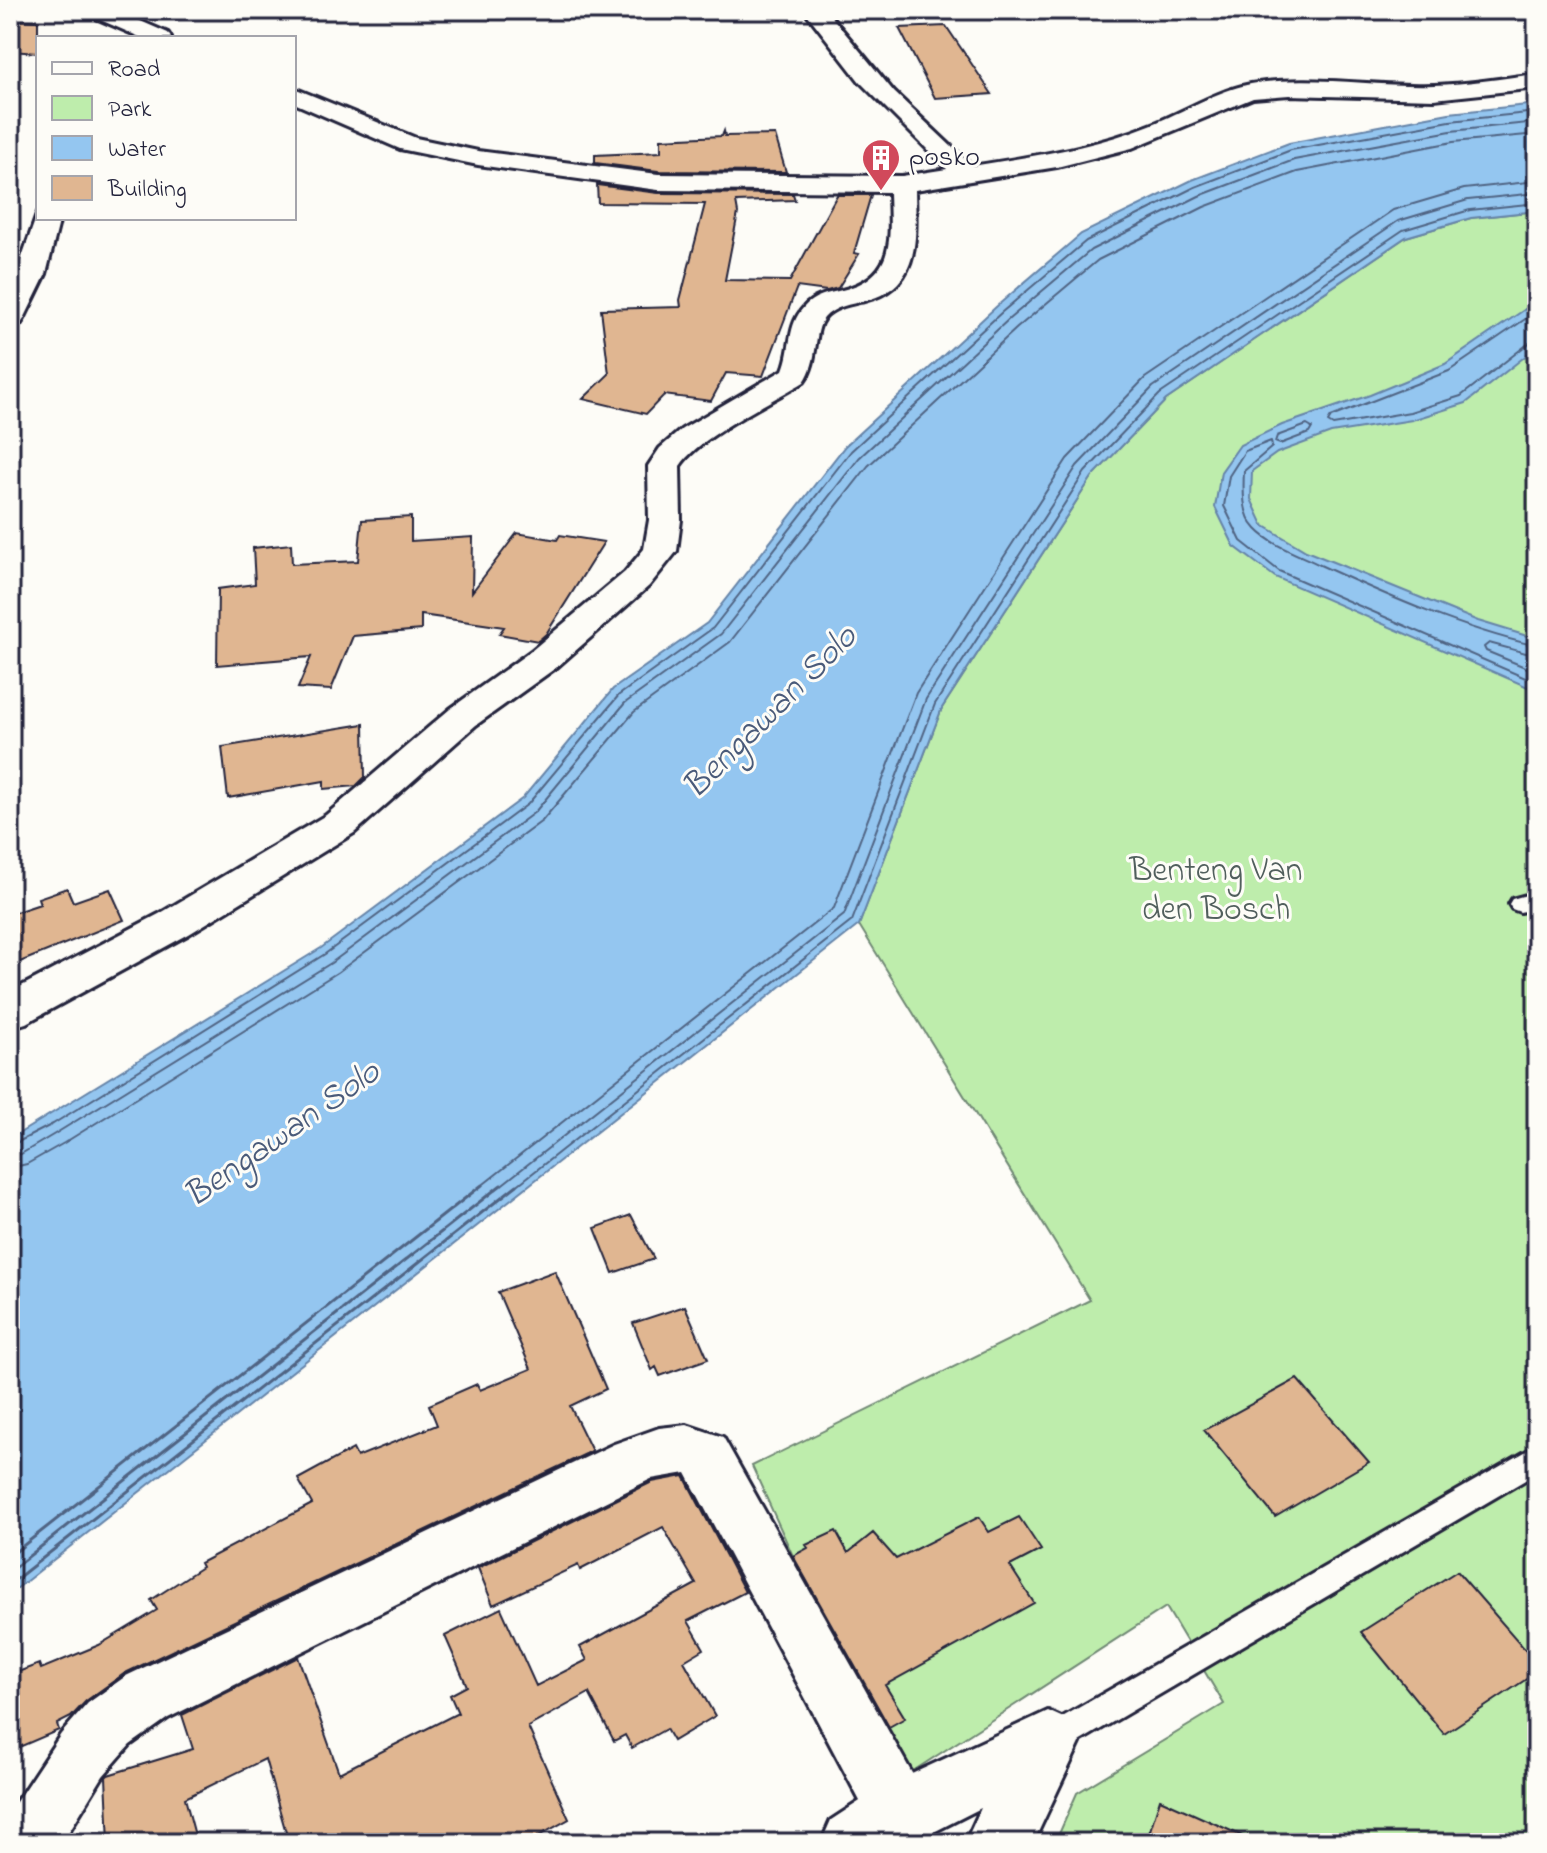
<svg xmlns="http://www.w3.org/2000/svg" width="1547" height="1853" viewBox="0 0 1547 1853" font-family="'Indie Flower',sans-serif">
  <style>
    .green { fill: #beedac; stroke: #708874; stroke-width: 2 }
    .water { fill: #94c6f0; stroke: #6684a8; stroke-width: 2 }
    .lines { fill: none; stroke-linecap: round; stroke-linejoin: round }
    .shore-far1 { stroke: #506483; stroke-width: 2 }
    .shore { stroke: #506483; stroke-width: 3 }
    .building { fill: #e0b691; stroke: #22223b; stroke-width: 2 }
    .service-casing { stroke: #22223b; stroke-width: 6 }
    .minor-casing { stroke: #22223b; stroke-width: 6 }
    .tertiary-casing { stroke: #22223b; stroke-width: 6 }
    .secondary-casing { stroke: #22223b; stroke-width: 6 }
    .service { fill: #fdfcf7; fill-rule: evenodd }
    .minor { fill: #fdfcf7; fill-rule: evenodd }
    .tertiary { fill: #fdfcf7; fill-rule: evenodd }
    .secondary { fill: #fdfcf7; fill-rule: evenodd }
    .labels { text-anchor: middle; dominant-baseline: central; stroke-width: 6; stroke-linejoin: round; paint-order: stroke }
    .far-poi-label { font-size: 28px; fill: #22223b; stroke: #fdfcf7; text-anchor: start }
    .park-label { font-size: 34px; fill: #515f5d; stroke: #fdfcf7 }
    .water-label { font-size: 36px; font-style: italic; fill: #4a5b7a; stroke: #fdfcf7 }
  </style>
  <rect width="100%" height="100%" fill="#fdfcf7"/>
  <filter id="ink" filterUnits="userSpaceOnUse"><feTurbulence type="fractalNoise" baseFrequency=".0125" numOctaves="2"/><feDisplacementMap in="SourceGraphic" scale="16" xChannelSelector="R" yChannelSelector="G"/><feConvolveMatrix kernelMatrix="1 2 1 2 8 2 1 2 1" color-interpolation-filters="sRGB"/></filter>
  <g filter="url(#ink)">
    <path class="green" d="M 1537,211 L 1537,1843 L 1055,1843 L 1077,1793 L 1224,1704 L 1166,1607 L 896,1782 L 752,1466 L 1090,1300 L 859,925 L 942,708 L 1092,477 L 1166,400 L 1406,237 L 1471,218 Z"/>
    <path class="water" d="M 1537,104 L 1537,211 L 1471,218 L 1406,237 L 1166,400 L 1092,477 L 942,708 L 859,925 L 10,1594 L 10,1139 L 321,948 L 523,798 L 613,689 L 707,623 L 845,446 L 997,306 L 1081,234 L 1192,180 L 1289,143 L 1449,113 Z
      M 1537,301 L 1537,347 L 1466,403 L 1412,420 L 1331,433 L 1277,453 L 1252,471 L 1251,499 L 1263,525 L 1306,551 L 1478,621 L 1537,639 L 1537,691 L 1275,577 L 1234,546 L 1215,507 L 1221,472 L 1240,445 L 1282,425 L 1370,395 L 1445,364 Z"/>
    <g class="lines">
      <path class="shore-far1" d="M 1537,311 L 1449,371 L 1331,417 L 1328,422 L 1333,425 L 1410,412 L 1461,396 L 1529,343 L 1537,342
        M 1307,425 L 1312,428 L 1309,433 L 1280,444 L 1275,442 L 1277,436 Z
        M 1537,646 C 1462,629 1390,597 1320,565 C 1300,555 1272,546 1256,529 C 1242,515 1243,490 1244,471 L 1272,447 L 1271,441 L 1245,451 L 1229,476 L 1224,506 L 1241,541 L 1279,571 L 1537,683
        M 1537,656 L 1489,643 L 1484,647 L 1486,651 L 1537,672
        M 10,1146 L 53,1124 L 325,954 L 528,804 L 619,695 L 713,628 L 851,451 L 1002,312 L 1086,241 L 1195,187 L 1291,150 L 1450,121 L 1537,112
        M 10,1156 L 21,1154 L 58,1132 L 331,963 L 535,812 L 625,703 L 721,634 L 859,458 L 1009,319 L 1091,250 L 1199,196 L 1294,160 L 1451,131 L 1537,122
        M 10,1168 L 27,1164 L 64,1143 L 338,972 L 542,821 L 634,712 L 730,642 L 868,466 L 1017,328 L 1098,260 L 1204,207 L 1297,172 L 1453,142 L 1537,134
        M 480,1187 L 834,908 L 916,693 L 1067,459 L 1145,378 L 1393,210 L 1464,189 L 1537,181
        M 499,1187 L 844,915 L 926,699 L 1077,466 L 1153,387 L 1398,221 L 1468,200 L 1537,193
        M 515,1187 L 852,921 L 935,704 L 1085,472 L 1160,394 L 1403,230 L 1470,210 L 1537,203"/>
      <path class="shore" d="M 10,1556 L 482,1185
        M 10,1571 L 501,1185
        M 10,1584 L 517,1185"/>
    </g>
    <path class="building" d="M 10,20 L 38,21 L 38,53 L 10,51 Z
      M 946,26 L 992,94 L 935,98 L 899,28 Z
      M 724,131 L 725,136 L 775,135 L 786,172 L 658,171 L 595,163 L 595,155 L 661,152 L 661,139 L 722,136 Z
      M 597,185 L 658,193 L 793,194 L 795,200 L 736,202 L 738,213 L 725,280 L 790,281 L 837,195 L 871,195 L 854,253 L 859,254 L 838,288 L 827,291 L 797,287 L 763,376 L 726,373 L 711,401 L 664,395 L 646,414 L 583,399 L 609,374 L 601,309 L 681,307 L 680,300 L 705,204 L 598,203 Z
      M 411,517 L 411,541 L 473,537 L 472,592 L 517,533 L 557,540 L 560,535 L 604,542 L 546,634 L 538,641 L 499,634 L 504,627 L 421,615 L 421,630 L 353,636 L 331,690 L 298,688 L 311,657 L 217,665 L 218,589 L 255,584 L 253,548 L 291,544 L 292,564 L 358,561 L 362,520 Z
      M 364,724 L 365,777 L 356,786 L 324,789 L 324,781 L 228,798 L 222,747 Z
      M 67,888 L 73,902 L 110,889 L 124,920 L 10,966 L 10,914 L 40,904 L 38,898 Z
      M 631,1215 L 654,1259 L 613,1273 L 595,1228 Z
      M 555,1271 L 606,1389 L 570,1406 L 592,1451 L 125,1673 L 86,1701 L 71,1717 L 57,1724 L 59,1730 L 10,1751 L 10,1675 L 39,1664 L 41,1669 L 99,1645 L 157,1610 L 151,1600 L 202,1567 L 200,1563 L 312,1504 L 298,1479 L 353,1449 L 357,1457 L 437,1425 L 429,1405 L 477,1384 L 480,1390 L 531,1369 L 498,1292 Z
      M 685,1306 L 708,1359 L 660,1376 L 656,1367 L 652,1370 L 633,1323 Z
      M 1297,1379 L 1369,1462 L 1275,1517 L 1204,1430 Z
      M 684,1476 L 745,1592 L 688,1621 L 704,1649 L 684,1661 L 715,1716 L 673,1741 L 666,1729 L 632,1748 L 625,1735 L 614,1741 L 589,1693 L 528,1727 L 569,1819 L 526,1843 L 289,1843 L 265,1759 L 185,1798 L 197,1843 L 109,1843 L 106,1777 L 108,1775 L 193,1749 L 182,1715 L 298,1657 L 339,1773 L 458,1713 L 450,1695 L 467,1686 L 445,1636 L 501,1608 L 536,1686 L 587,1660 L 580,1647 L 696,1584 L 663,1527 L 580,1570 L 578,1565 L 493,1605 L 478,1568 L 652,1482 Z
      M 979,1517 L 989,1532 L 1019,1517 L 1041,1550 L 1010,1566 L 1034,1603 L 885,1685 L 905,1718 L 889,1727 L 793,1556 L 808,1548 L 806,1545 L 836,1531 L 848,1553 L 873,1533 L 896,1559 Z
      M 1457,1571 L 1537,1663 L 1537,1672 L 1444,1734 L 1361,1632 Z
      M 1160,1799 L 1258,1843 L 1146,1843 Z"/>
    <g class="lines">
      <g class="service-casing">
        <path id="service" d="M 1537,892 L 1537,908 L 1520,912 L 1512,909 L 1509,904 L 1512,899 Z
          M 1537,1445 L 1537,1473 L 1060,1753 L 1049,1758 L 1038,1753 L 1033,1742 L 1038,1731 Z"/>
      </g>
      <g class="minor-casing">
        <path id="minor" d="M 86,10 L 115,10 L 168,33 L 171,38 L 142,38 L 89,15 Z
          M 804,10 L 826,10 L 894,92 L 972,166 C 1033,156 1093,148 1150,125 C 1184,112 1215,91 1251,84 C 1311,74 1374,87 1434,85 C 1468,84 1503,78 1537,74 L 1537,88 L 1434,99 L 1289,95 L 1253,98 L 1132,148 L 1057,167 L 915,190 C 916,237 922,287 864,301 C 851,304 833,307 824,318 C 813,332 819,361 804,382 C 773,401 698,437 680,466 L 681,520 L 677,551 L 649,586 L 557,667 L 476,725 L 354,833 L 189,934 L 26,1023 L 10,1028 L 10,992 L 159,914 L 326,815 L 450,709 L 531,651 L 625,572 L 644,549 L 649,520 L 648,466 L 660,448 L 682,429 L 783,370 C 792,349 787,325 804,307 C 813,296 829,293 842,290 C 897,276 890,238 889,192 L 658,190 L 478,165 L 400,149 L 294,103 L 294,88 L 416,138 L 478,151 L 658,174 L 902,176 L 947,169 L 860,82 Z
          M 38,212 L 38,218 L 60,218 L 46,274 L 24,319 L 20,325 L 10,327 L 10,291 Z
          M 687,1425 L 723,1437 L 922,1791 L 931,1813 L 922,1835 L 903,1843 L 878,1835 L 686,1473 L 651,1479 L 168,1718 L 130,1745 L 103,1776 L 62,1843 L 10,1843 L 10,1811 L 61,1734 L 88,1703 L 126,1676 L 614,1444 L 659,1428 Z"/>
      </g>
      <g class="tertiary-casing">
        <path id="tertiary" d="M 1048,1711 L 1070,1721 L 1080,1743 L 1033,1843 L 965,1843 L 981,1808 L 912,1843 L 821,1843 L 831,1820 L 877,1790 Z"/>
      </g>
      <g class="secondary-casing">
        <path id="secondary" d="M 900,1780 L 923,1790 L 933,1813 L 923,1836 L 915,1843 L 833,1843 C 846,1812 869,1793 900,1780 Z"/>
      </g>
      <use href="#service" class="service"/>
      <use href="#minor" class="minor"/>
      <use href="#tertiary" class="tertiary"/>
      <use href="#secondary" class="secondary"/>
    </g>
  </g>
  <defs>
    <g id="building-pin" transform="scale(2)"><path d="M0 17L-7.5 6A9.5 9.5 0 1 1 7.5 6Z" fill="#d1495b" stroke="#fdfcf7"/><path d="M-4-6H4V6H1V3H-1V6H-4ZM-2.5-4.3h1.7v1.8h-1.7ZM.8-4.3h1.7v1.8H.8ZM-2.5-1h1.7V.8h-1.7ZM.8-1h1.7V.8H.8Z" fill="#fff"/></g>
  </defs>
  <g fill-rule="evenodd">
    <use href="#building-pin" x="881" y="158"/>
  </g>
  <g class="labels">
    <g class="far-poi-label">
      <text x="909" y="158">posko</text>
    </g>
    <g class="park-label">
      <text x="1216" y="872">Benteng Van<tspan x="1216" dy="39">den Bosch</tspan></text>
    </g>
    <g class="water-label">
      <text transform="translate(771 713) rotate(-45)">Bengawan Solo</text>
      <text transform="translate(283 1135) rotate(-35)">Bengawan Solo</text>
    </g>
  </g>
  <rect width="1547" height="1853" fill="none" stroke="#fdfcf7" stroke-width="40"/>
  <rect x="20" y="20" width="1507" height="1813" fill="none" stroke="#22223b" stroke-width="3" filter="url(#ink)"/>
  <rect x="36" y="36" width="260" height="184" fill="#fdfcf7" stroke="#a5a5ac" stroke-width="2"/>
  <rect x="52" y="62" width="40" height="12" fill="#fdfcf7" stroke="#a5a5ac" stroke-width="2"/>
  <text x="108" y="76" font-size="24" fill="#22223b">Road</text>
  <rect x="52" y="96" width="40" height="24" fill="#beedac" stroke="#a5a5ac" stroke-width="2"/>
  <text x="108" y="116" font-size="24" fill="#22223b">Park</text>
  <rect x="52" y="136" width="40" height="24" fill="#94c6f0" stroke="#a5a5ac" stroke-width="2"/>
  <text x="108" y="156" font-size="24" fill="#22223b">Water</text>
  <rect x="52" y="176" width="40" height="24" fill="#e0b691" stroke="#a5a5ac" stroke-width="2"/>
  <text x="108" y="196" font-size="24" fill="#22223b">Building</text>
</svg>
